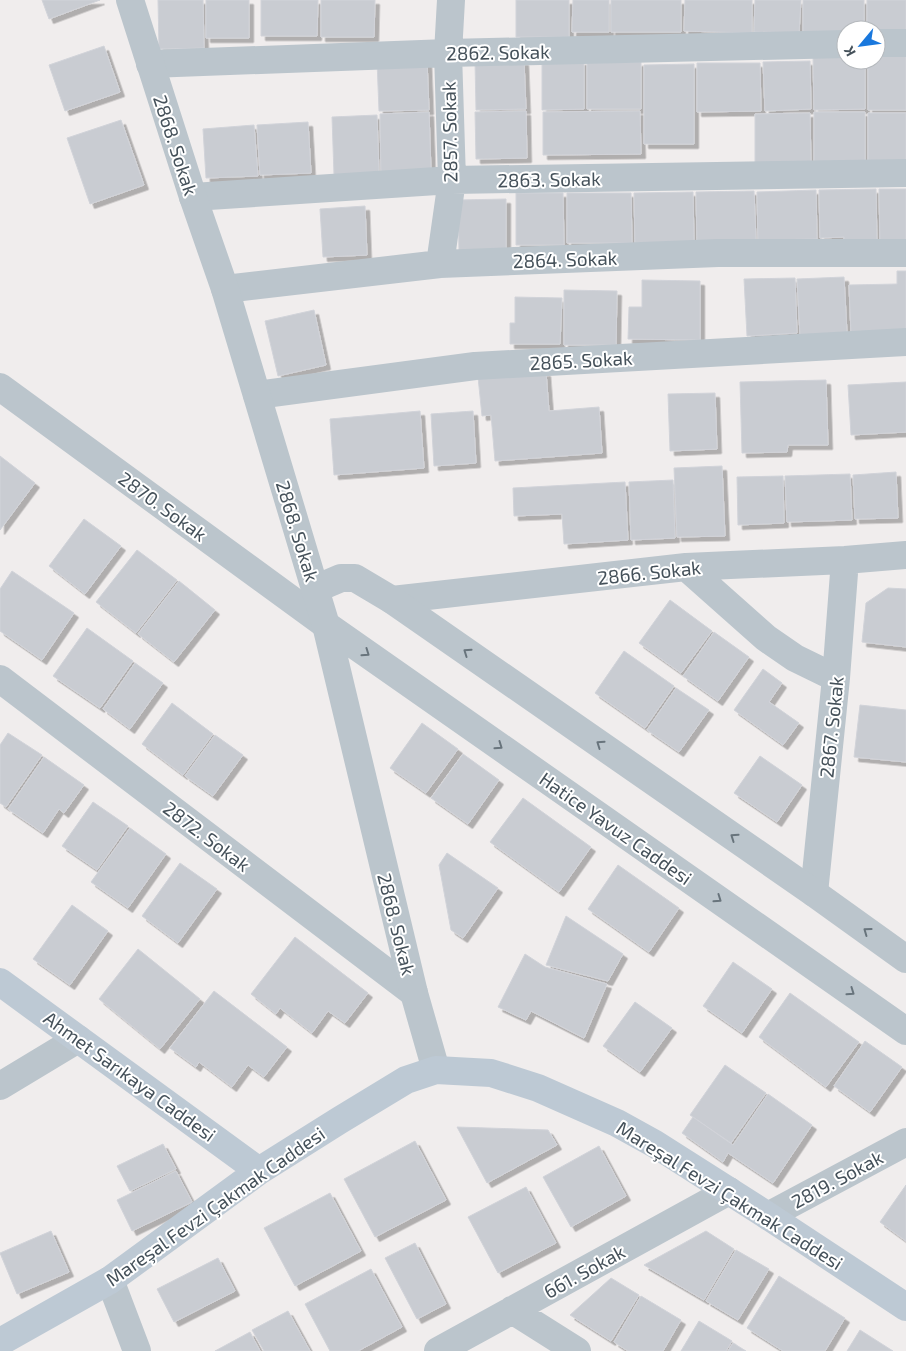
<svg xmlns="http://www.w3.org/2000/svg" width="906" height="1351" viewBox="0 0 906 1351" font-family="'Exo 2',sans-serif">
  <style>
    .building { fill: #c9ccd2; stroke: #d1d3d9; filter: url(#shadow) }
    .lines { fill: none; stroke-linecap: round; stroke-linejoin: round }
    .minor { stroke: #bbc5cc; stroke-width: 28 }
    .tertiary { stroke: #bbc5cc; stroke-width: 28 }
    .secondary { stroke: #bdc9d4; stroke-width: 28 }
    .oneway { stroke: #68747c }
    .labels { text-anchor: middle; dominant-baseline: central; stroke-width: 4; stroke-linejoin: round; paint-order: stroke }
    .street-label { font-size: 19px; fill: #45515a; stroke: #fff }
  </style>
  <defs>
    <filter id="shadow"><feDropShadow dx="4.5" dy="4.5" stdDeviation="0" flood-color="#0004"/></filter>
  </defs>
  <rect width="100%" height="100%" fill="#f0eded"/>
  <path class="building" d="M 42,0 L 100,0 L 49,19 Z
    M 158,0 L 203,0 L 204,48 L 159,49 Z
    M 206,0 L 249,0 L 249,38 L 206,38 Z
    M 261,0 L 318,0 L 317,36 L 261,36 Z
    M 321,0 L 375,0 L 374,37 L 321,37 Z
    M 516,0 L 569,0 L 569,37 L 516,37 Z
    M 573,0 L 609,0 L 609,32 L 572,32 Z
    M 611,0 L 681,0 L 681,32 L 611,32 Z
    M 685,0 L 752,0 L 752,33 L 684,31 Z
    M 755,0 L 801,0 L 799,33 L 754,32 Z
    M 803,0 L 864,0 L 864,30 L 846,30 L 846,33 L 803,34 Z
    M 867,0 L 906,0 L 906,33 L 867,30 Z
    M 104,46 L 120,92 L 65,111 L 49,65 Z
    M 876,55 L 906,55 L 906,110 L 868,110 L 868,60 L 876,60 Z
    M 813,56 L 846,56 L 846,60 L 865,60 L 865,109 L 814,110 Z
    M 427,60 L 429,110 L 379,111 L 377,61 Z
    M 524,61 L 526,109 L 476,110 L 475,62 Z
    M 542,61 L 584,61 L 584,109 L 542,110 Z
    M 810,61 L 811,109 L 765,111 L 763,62 Z
    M 641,62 L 641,109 L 587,109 L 587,63 Z
    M 697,63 L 760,63 L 761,111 L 697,112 Z
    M 694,64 L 694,144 L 644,144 L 644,65 Z
    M 526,111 L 527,158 L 476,159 L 475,112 Z
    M 640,111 L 641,154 L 543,155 L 543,112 Z
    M 429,112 L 431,171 L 381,173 L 380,114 Z
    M 814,112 L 865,112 L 865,166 L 814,166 Z
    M 810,113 L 811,165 L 755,166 L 755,114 Z
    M 868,113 L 906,113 L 906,165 L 868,165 Z
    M 377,115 L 379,173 L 334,175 L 332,117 Z
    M 121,120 L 144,185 L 90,204 L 67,138 Z
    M 308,122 L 311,173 L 260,175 L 257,125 Z
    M 254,125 L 258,176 L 206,178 L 203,129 Z
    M 876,189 L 877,247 L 844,247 L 844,237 L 820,238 L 819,190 Z
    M 879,189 L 906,189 L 906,241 L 880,242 Z
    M 816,190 L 817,239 L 758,240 L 757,192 Z
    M 754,191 L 756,240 L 697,242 L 696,192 Z
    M 693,192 L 694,242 L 635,243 L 634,193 Z
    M 516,193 L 563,193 L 564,245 L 516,245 Z
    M 567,193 L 631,193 L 632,243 L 567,243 Z
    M 506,199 L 506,251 L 459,251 L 458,200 Z
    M 365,206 L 367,255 L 323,257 L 320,209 Z
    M 897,271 L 906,271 L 906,331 L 851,333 L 849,285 L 897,284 Z
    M 844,277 L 847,333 L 800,335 L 797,279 Z
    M 795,278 L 797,333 L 747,336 L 744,279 Z
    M 642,280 L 700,281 L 700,340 L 628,339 L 629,307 L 642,307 Z
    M 564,290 L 617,291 L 616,345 L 564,345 Z
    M 515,297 L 562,298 L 560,344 L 510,344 L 510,323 L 515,323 Z
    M 314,310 L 326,365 L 278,376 L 265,321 Z
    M 546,372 L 549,411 L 599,407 L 602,453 L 495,461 L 491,415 L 482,416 L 478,377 Z
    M 826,380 L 828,445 L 788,445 L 787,452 L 742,453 L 740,382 Z
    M 906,382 L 906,432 L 851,435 L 848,385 Z
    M 715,393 L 717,449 L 670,451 L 668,394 Z
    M 420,411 L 424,468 L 334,475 L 330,419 Z
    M 473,411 L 476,463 L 434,466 L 431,414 Z
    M 0,456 L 35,483 L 0,530 Z
    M 722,466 L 725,536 L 677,537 L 674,468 Z
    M 896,472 L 898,518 L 855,519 L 853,475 Z
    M 850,474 L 852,520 L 787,522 L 785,476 Z
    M 783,476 L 784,523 L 738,525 L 737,477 Z
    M 673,480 L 675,538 L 631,540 L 629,482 Z
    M 625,482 L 628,540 L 564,544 L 562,514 L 514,516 L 513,488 Z
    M 84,519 L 121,546 L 85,594 L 49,566 Z
    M 137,550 L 177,580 L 136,633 L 96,602 Z
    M 12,571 L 74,613 L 42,660 L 0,631 L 0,589 Z
    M 179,581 L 215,610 L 174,662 L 138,634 Z
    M 888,588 L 906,589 L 906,647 L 862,642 L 866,603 Z
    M 670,600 L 712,631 L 681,673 L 639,643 Z
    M 87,628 L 133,661 L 100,708 L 53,676 Z
    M 714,632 L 749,657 L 718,701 L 683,676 Z
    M 624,651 L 674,686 L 645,728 L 595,693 Z
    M 135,663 L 163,683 L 130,729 L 103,709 Z
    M 763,669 L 782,683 L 769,702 L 799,723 L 783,745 L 734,710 Z
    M 676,688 L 709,710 L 679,752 L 647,730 Z
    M 172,703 L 213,734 L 183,775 L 142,744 Z
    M 860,705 L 906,710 L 906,762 L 854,757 Z
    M 422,723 L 458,749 L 426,793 L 390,768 Z
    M 8,733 L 42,755 L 6,807 L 0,803 L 0,745 Z
    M 215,735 L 243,755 L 213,796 L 185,776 Z
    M 463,754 L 499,780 L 468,824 L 431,798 Z
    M 760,756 L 802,785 L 777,822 L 734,793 Z
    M 44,757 L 84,785 L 64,813 L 59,809 L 43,833 L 8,809 Z
    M 523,798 L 591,847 L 559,892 L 490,842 Z
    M 93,802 L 128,826 L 97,870 L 62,846 Z
    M 130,828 L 166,854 L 128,908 L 91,882 Z
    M 447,853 L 498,888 L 463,938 L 451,930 L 439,865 Z
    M 180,863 L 217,889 L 178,943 L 142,916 Z
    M 618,865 L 679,908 L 649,952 L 588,909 Z
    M 72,905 L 108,931 L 70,985 L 33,959 Z
    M 566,916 L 623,954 L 608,981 L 546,965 Z
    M 295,937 L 368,993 L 345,1023 L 328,1011 L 312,1033 L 280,1008 L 276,1014 L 251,994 Z
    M 138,949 L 200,999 L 160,1049 L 99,999 Z
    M 525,954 L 545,967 L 607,984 L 584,1038 L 531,1011 L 526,1020 L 498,1007 Z
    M 733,962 L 772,989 L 742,1033 L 703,1006 Z
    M 214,991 L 287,1047 L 264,1077 L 248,1065 L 232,1087 L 199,1062 L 196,1067 L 170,1048 Z
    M 790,993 L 859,1042 L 826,1087 L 759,1037 Z
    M 635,1002 L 672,1028 L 640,1072 L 603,1046 Z
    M 865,1041 L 902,1067 L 870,1112 L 834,1086 Z
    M 725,1065 L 766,1093 L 731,1143 L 690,1115 Z
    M 768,1094 L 812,1125 L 773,1183 L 728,1153 L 723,1162 L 682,1133 L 693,1117 L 733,1145 Z
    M 457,1127 L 548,1130 L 557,1145 L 487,1183 Z
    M 415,1141 L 446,1200 L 375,1237 L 344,1179 Z
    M 163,1144 L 176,1169 L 130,1191 L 117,1166 Z
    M 599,1146 L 626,1196 L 571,1227 L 543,1177 Z
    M 176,1171 L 192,1202 L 132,1231 L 117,1200 Z
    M 906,1185 L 906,1241 L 880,1222 Z
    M 526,1187 L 556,1243 L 498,1273 L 468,1217 Z
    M 330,1193 L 361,1251 L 295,1286 L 264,1228 Z
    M 51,1231 L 69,1272 L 17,1294 L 0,1253 Z
    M 706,1231 L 734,1249 L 704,1300 L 644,1265 Z
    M 415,1243 L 446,1304 L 417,1319 L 385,1258 Z
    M 736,1250 L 769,1269 L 738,1320 L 706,1301 Z
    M 218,1258 L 235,1291 L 174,1322 L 157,1289 Z
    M 371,1269 L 402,1327 L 358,1351 L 330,1351 L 305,1304 Z
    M 779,1276 L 845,1318 L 825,1351 L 783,1351 L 747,1328 Z
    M 611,1278 L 639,1295 L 611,1341 L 570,1315 Z
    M 641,1296 L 681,1320 L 663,1351 L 628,1351 L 614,1342 Z
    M 288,1311 L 310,1351 L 264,1351 L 252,1330 Z
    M 699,1321 L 732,1341 L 726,1351 L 681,1351 Z
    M 860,1330 L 893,1351 L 847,1351 Z
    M 250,1332 L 260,1351 L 215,1351 Z
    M 733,1343 L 746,1351 L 728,1351 Z"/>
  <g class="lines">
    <path class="minor" d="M 876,43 L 906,43
      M 150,64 L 448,53 L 846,44
      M 193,197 L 452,180 L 906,173
      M 440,264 L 452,180 L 448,53 L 451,0
      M 225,289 L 440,264 L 718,253 L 906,253
      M 0,387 L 326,625
      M 257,395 L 475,366 L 906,342
      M 686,567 L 766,638 L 795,658 L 836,678
      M 392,600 L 686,567 L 845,560 L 906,555
      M 0,679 L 414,993
      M 814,893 L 836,678 L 845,560
      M 0,1086 L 78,1039
      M 110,1280 L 137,1351
      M 512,1310 L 577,1351
      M 438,1351 L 729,1191"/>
    <path class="tertiary" d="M 130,0 L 193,197 L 225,289 L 315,589 L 326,625 L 414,993 L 436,1070
      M 315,589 L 341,578 L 355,578 L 392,600 L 814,893 L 906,959
      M 326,625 L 906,1031
      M 768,1216 L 906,1142"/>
    <path class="secondary" d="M 0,982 L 259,1171
      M 0,1342 L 110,1280 L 259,1171 L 340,1120 L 406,1080 L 436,1070 L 491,1073 L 538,1088 L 617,1123 L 655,1144 L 768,1216 L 906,1307"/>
  </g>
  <defs><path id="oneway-chevron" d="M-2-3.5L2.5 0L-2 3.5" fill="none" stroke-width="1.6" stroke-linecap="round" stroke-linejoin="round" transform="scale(1.25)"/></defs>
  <g class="oneway">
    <use href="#oneway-chevron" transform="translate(467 652) rotate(-145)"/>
    <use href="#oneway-chevron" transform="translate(366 653) rotate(35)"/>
    <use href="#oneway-chevron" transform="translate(600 744) rotate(-145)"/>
    <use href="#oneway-chevron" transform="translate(499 746) rotate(35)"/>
    <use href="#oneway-chevron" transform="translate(734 837) rotate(-145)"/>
    <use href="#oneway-chevron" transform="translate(718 899) rotate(35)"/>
    <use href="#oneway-chevron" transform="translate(867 931) rotate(-144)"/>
    <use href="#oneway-chevron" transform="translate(851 992) rotate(35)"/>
  </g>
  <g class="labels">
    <g class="street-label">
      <text transform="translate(498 52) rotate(-1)">2862. Sokak</text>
      <text transform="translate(449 132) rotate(-91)">2857. Sokak</text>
      <text transform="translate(176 145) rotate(72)">2868. Sokak</text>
      <text transform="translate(549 179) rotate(-1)">2863. Sokak</text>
      <text transform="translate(565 259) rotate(-2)">2864. Sokak</text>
      <text transform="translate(581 360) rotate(-3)">2865. Sokak</text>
      <text transform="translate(163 506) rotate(36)">2870. Sokak</text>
      <text transform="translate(298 531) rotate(73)">2868. Sokak</text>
      <text transform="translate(649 572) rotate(-6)">2866. Sokak</text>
      <text transform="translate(831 727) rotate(-84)">2867. Sokak</text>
      <text transform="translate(616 828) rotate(35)">Hatice Yavuz Caddesi</text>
      <text transform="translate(207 836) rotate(37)">2872. Sokak</text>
      <text transform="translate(397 924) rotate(76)">2868. Sokak</text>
      <text transform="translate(130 1076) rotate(36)">Ahmet Sarıkaya Caddesi</text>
      <text transform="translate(837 1179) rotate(-28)">2819. Sokak</text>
      <text transform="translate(730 1195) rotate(32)">Mareşal Fevzi Çakmak Caddesi</text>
      <text transform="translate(215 1206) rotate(-35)">Mareşal Fevzi Çakmak Caddesi</text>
      <text transform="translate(584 1271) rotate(-29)">661. Sokak</text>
    </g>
  </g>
  <g transform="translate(861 45) rotate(241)"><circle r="24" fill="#ffffff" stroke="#b5b9bd"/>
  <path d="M0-4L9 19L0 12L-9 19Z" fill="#1978dd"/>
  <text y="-8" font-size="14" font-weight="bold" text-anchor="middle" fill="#45515a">K</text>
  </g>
</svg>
